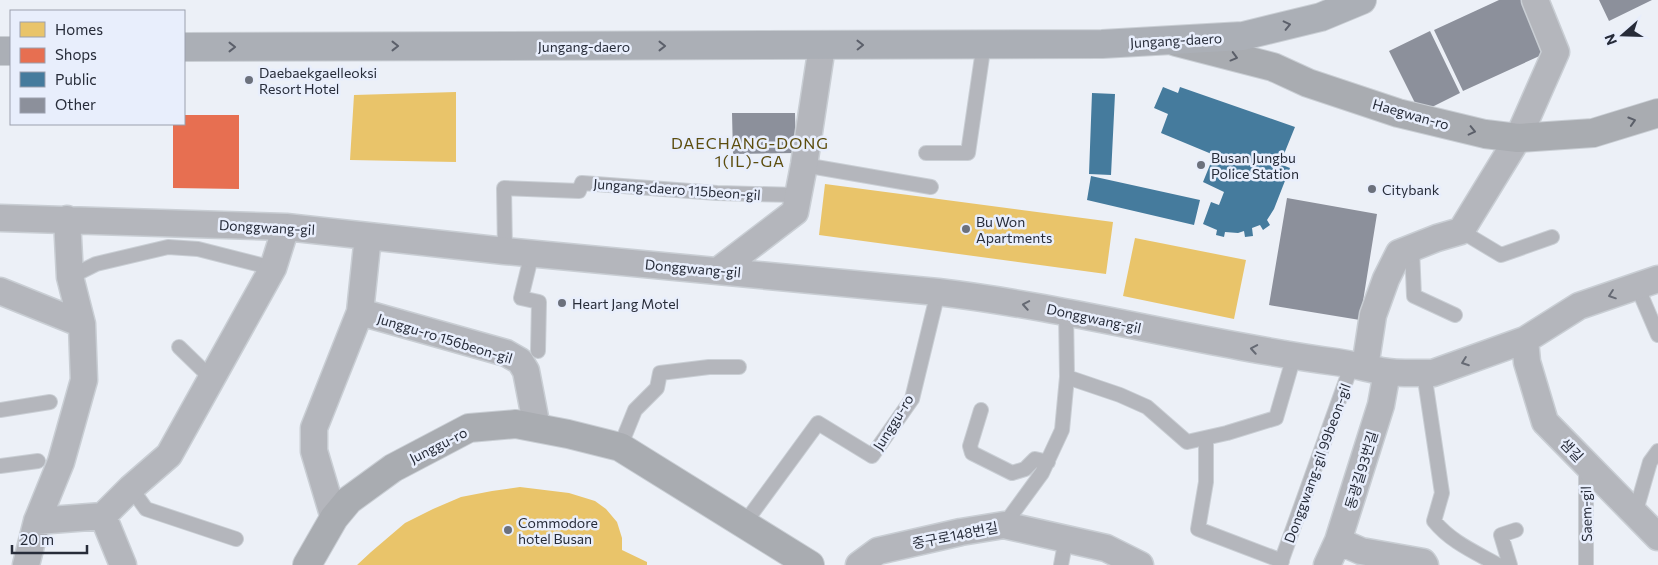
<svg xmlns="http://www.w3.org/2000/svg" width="1658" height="565" viewBox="0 0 1658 565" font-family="Commissioner,'Noto Sans KR',sans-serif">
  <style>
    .homes { fill: #e9c46a }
    .shops { fill: #e76f51 }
    .public { fill: #457b9d }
    .building { fill: #8c909b }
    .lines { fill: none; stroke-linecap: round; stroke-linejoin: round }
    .service-casing { stroke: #c9ced4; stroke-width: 16 }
    .minor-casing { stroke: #c9ced4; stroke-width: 29 }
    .secondary-casing { stroke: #c9ced4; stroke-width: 30 }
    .primary-casing { stroke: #c9ced4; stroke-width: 30 }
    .service { stroke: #b4b6bc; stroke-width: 14 }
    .minor { stroke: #b4b6bc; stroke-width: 26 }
    .secondary { stroke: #a9acb1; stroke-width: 28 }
    .primary { stroke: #abafb6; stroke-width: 28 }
    .oneway { stroke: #5c606b }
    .oneway2 { stroke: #5b5f69 }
    .oneway3 { stroke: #666a74 }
    .poi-dot { fill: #6c717c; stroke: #e8eefc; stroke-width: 2 }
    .labels { text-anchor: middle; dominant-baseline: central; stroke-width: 5; stroke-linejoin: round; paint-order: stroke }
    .street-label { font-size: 14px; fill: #272c39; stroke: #e8eefc }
    .poi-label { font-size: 14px; fill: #272c39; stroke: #e8eefc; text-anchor: start }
    .quarter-label { font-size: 16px; letter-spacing: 1px; fill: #5c4d0e; stroke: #e8eefc }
  </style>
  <rect width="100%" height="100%" fill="#ecf0f7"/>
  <path class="homes" d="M 456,92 L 456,162 L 350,160 L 354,95 Z
    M 825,184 L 1113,222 L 1106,274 L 819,235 Z
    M 1135,238 L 1246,260 L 1234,319 L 1123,296 Z
    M 520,487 L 569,493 L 595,501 L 606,509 L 617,522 L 622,538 L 622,550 L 647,562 L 647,565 L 357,565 L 371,552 L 405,523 L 433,509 L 461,497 L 492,491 Z"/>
  <path class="shops" d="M 184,115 L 239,115 L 239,189 L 173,188 L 173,124 L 184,124 Z"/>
  <path class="public" d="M 1163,87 L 1178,93 L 1180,87 L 1295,127 L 1280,164 L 1290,168 L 1274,209 L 1267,220 L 1270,225 L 1263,230 L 1260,225 L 1252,228 L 1253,236 L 1245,237 L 1244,231 L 1238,233 L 1225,232 L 1224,237 L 1216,235 L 1217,230 L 1203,224 L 1211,202 L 1219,205 L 1224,192 L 1203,182 L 1214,155 L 1161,133 L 1168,114 L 1154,108 Z
    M 1092,93 L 1115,94 L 1111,175 L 1089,174 Z
    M 1091,176 L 1200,200 L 1194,225 L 1087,200 Z"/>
  <path class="building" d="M 1499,0 L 1521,0 L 1546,53 L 1463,91 L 1434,30 Z
    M 1599,0 L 1652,0 L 1609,21 Z
    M 1430,31 L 1460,93 L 1420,113 L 1389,51 Z
    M 732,113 L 795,113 L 796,153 L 733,154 Z
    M 1287,198 L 1377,214 L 1360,320 L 1269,305 Z"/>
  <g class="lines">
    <g class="service-casing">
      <path id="service" d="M 926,153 L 968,153 L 984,43
        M 804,165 L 931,187
        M 1461,231 L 1501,255 L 1552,237
        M 1412,249 L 1414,296 L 1455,315
        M 505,251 L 504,188 L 579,191 L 582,183 L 717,193 L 797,195
        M 532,253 L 521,298 L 539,302 L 538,351
        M 70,277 L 96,264 L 168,247 L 198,249 L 273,268
        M 1637,286 L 1658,335
        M 179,347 L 212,379
        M 1424,373 L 1442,493 L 1434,521 C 1451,542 1475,552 1498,565
        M 1067,377 L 1120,395 L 1147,407 L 1187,442 L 1227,433 L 1276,418 L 1294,356
        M 0,410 L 50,402
        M 981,410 L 970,446 L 972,453 L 1012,473 L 1025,469 L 1035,459 L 1048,462
        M 1206,438 L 1206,482 L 1198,529 L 1282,561
        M 620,447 L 635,410 L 657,388 L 660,373 L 709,367 L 739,367
        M 1586,464 L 1586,565
        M 0,466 L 38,461
        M 131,488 L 146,509 L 236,539
        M 1635,514 L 1650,462 L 1658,451
        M 744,524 L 818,423 L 872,456 L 912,399 L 938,292
        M 1004,525 L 1042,473 L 1062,430 L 1067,377 L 1066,312
        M 1061,565 L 1066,538
        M 1280,565 L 1352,364
        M 1510,565 L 1501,535 L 1516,530"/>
    </g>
    <g class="minor-casing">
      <path id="minor" d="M 0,218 L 286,227 L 505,251 L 938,292 C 1072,308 1202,344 1336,362 C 1351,364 1366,368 1381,371 C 1397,374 1416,373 1433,373 L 1525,340 L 1579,306 L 1658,279
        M 719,270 L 795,212 L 804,165 L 822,46
        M 0,291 L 82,324
        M 360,312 L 506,353 L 520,361 L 526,371 L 537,428
        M 1525,340 L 1527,362 L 1545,422 L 1658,537
        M 1365,367 L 1373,315 L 1386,279 L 1399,253 L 1437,238 L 1461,231 L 1518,138 L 1556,52 L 1535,0
        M 334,518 L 314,451 L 314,428 L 360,312 L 368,236
        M 37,521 L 103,516
        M 1338,541 L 1361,551 L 1423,562 L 1425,565
        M 26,565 L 37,521 L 61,462 L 84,380 L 82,324 L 70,277 L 67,219
        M 123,565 L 103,516 L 131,488 L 169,455 L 273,268 L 286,227
        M 859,565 L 878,551 L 961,532 L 1004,525 L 1106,548 L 1140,565
        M 1327,565 L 1338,541 L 1381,405 L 1387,372"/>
    </g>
    <g class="secondary-casing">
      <path id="secondary" d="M 1176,42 L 1273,67 L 1308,83 L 1398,113 L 1485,134 L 1518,138 L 1593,133 L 1658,113
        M 307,565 L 334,518 L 349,500 L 393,468 L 469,428 L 516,424 L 568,434 L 620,447 L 810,565"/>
    </g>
    <g class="primary-casing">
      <path id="primary" d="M 184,47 L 1102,44 L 1243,36 L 1321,17 L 1362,0
        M 0,51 L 11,51"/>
    </g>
    <use href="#service" class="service"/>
    <use href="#minor" class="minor"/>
    <use href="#secondary" class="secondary"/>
    <use href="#primary" class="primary"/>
  </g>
  <defs><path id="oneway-chevron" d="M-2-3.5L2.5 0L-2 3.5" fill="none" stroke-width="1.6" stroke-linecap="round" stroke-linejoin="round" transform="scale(1.25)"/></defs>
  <g class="oneway">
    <use href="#oneway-chevron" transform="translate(1287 25) rotate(-13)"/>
    <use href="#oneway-chevron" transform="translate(860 45) rotate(-1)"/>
    <use href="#oneway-chevron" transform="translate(395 46)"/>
    <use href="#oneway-chevron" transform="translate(662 46)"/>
    <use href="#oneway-chevron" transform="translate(232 47)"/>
  </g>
  <g class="oneway2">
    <use href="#oneway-chevron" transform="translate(1234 57) rotate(15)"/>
    <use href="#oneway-chevron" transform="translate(1632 121) rotate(-17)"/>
    <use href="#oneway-chevron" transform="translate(1472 131) rotate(13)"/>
  </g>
  <g class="oneway3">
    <use href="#oneway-chevron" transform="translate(1612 295) rotate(161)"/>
    <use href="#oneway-chevron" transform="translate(1026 305) rotate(-170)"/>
    <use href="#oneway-chevron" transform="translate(1254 349) rotate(-170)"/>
    <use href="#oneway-chevron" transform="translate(1465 362) rotate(160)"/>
  </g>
  <g class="poi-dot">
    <circle cx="249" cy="80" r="5"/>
    <circle cx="1201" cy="165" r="5"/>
    <circle cx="1372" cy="189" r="5"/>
    <circle cx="966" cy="229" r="5"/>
    <circle cx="562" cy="303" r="5"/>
    <circle cx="508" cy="530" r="5"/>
  </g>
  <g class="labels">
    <g class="street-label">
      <text transform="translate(1176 40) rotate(-3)">Jungang-daero</text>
      <text x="584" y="46">Jungang-daero</text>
      <text transform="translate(1411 114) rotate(16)">Haegwan-ro</text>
      <text transform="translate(677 189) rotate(4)">Jungang-daero 115beon-gil</text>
      <text transform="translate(267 227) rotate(3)">Donggwang-gil</text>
      <text transform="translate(693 268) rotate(5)">Donggwang-gil</text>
      <text transform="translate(1094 318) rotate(12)">Donggwang-gil</text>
      <text transform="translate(445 338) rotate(17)">Junggu-ro 156beon-gil</text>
      <text transform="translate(893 422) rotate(-58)">Junggu-ro</text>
      <text transform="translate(438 445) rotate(-27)">Junggu-ro</text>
      <text transform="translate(1572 450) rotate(46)">샘길</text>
      <text transform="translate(1317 463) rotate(-70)">Donggwang-gil 99beon-gil</text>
      <text transform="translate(1361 470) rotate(-73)">동광길93번길</text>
      <text transform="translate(1586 514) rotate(-91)">Saem-gil</text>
      <text transform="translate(955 535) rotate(-11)">중구로148번길</text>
    </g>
    <g class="poi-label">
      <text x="259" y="72">Daebaekgaelleoksi<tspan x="259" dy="16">Resort Hotel</tspan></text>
      <text x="1211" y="157">Busan Jungbu<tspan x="1211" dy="16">Police Station</tspan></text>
      <text x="1382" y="189">Citybank</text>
      <text x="976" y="221">Bu Won<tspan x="976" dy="16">Apartments</tspan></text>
      <text x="572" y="303">Heart Jang Motel</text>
      <text x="518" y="522">Commodore<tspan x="518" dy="16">hotel Busan</tspan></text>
    </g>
    <g class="quarter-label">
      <text x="750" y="142">DAECHANG-DONG<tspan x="750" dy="18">1(IL)-GA</tspan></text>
    </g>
  </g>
  <rect x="10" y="10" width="175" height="115" fill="#e8eefc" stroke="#9ba0ae"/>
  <rect x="20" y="22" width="25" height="15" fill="#e9c46a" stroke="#9ba0ae"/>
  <text x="55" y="35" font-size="15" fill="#272c39">Homes</text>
  <rect x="20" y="48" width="25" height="15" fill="#e76f51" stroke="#9ba0ae"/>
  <text x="55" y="60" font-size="15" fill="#272c39">Shops</text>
  <rect x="20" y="72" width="25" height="15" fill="#457b9d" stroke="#9ba0ae"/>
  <text x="55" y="85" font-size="15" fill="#272c39">Public</text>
  <rect x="20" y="98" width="25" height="15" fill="#8c909b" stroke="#9ba0ae"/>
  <text x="55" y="110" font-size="15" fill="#272c39">Other</text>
  <g transform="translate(1623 35) rotate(250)" stroke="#e8eefc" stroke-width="4" paint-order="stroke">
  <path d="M0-4L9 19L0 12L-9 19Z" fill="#272c39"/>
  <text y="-8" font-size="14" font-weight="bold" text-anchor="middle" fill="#272c39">N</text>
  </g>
  <path d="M12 545v8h75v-8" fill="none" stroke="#272c39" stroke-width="2.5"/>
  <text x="20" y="545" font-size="15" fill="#272c39" stroke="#e8eefc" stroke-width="4" paint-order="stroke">20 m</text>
</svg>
